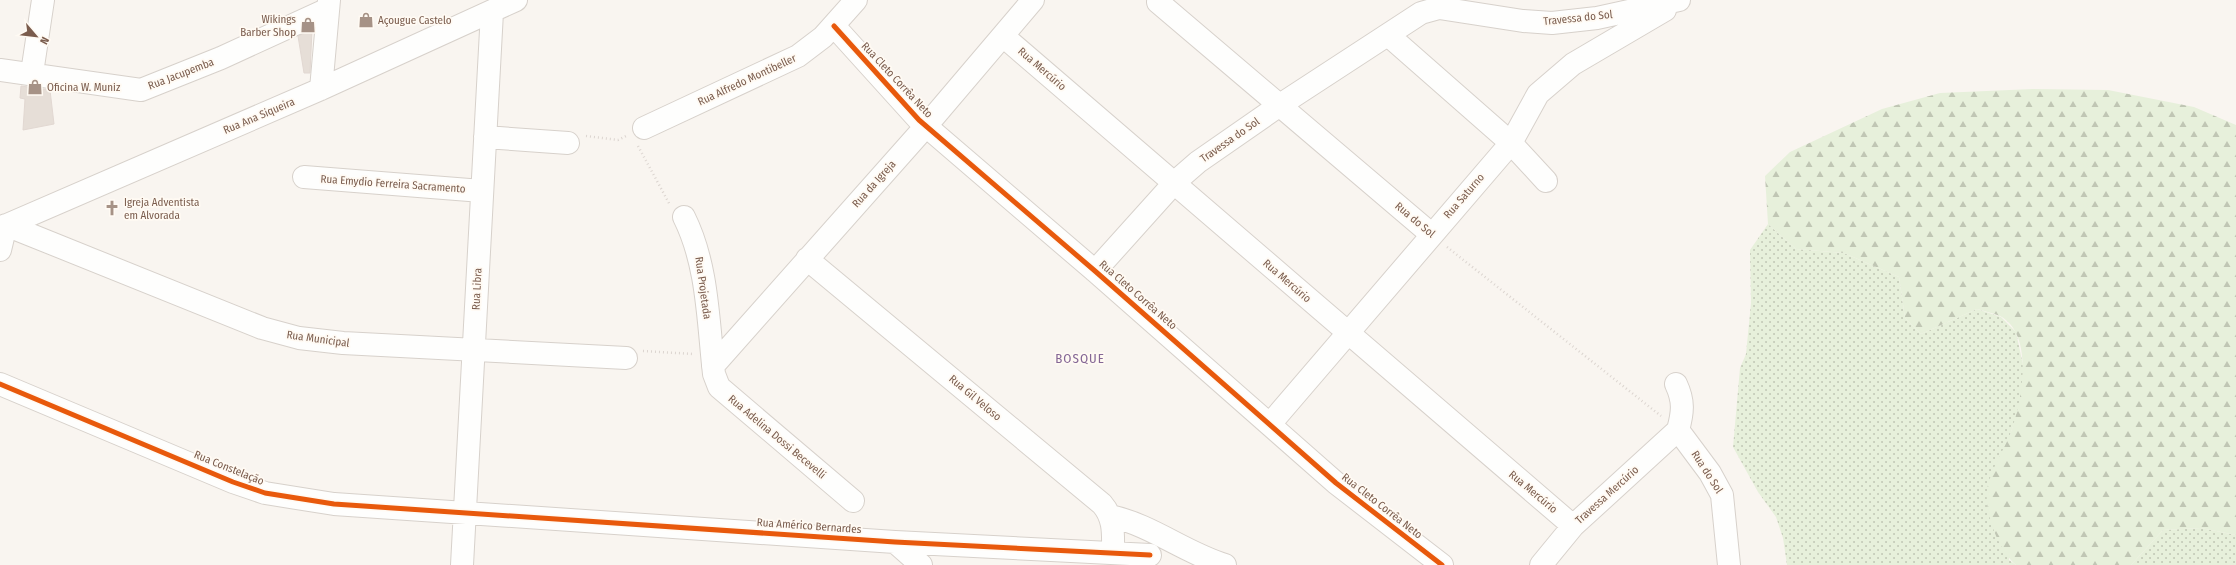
<svg xmlns="http://www.w3.org/2000/svg" width="2236" height="565" viewBox="0 0 2236 565" font-family="'Fira Sans Condensed',sans-serif">
  <style>
    .grass { fill: url(#grass-dots) }
    .forest { fill: url(#forest-firs) }
    .building { fill: #e6ded7; stroke: #e2d8d2 }
    .lines { fill: none; stroke-linecap: round; stroke-linejoin: round }
    .minor-casing { stroke: #d7d1cb; stroke-width: 24 }
    .path { stroke: #dcd5d0; stroke-width: 2.5; stroke-dasharray: 1 3; stroke-linecap: butt }
    .minor { stroke: #fefefd; stroke-width: 22 }
    .cycleway-casing { stroke: #fffaf3; stroke-width: 8 }
    .cycleway { stroke: #e8590c; stroke-width: 5 }
    .labels { text-anchor: middle; dominant-baseline: central; stroke-width: 3.5; stroke-linejoin: round; paint-order: stroke }
    .street-label { font-size: 11px; fill: #7a5c4d; stroke: #fffaf3 }
    .poi-label { font-size: 11px; fill: #7a5c4d; stroke: #fffaf3; text-anchor: start }
    .quarter-label { font-size: 13px; letter-spacing: 1px; fill: #846695; stroke: #fffaf3 }
  </style>
  <defs>
    <pattern id="grass-dots" width="8" height="8" patternUnits="userSpaceOnUse"><rect width="8" height="8" fill="#e7f0db"/><path d="M2 2h.1M6 6h.1" fill="none" stroke="#c0c6b4" stroke-width="1.8" stroke-linecap="round"/></pattern>
    <pattern id="forest-firs" width="22" height="20" patternUnits="userSpaceOnUse"><rect width="22" height="20" fill="#e7f0db"/><path d="M5 1l3.5 6h-7zM16 11l3.5 6h-7z" fill="#c0c6b4"/></pattern>
  </defs>
  <rect width="100%" height="100%" fill="#f9f5f0"/>
  <path class="grass" d="M 1768,224 L 1796,249 L 1844,253 L 1899,277 L 1905,318 L 1921,334 L 1977,309 L 2001,317 L 2016,332 L 2024,370 L 2020,406 L 2010,435 L 2009,560 L 2016,565 L 1787,565 L 1783,538 L 1776,517 L 1758,492 L 1733,447 L 1740,368 L 1746,354 L 1751,303 L 1750,250 Z
    M 2201,528 L 2236,535 L 2236,565 L 2131,565 L 2163,530 Z"/>
  <path class="forest" d="M 2033,89 L 2108,90 L 2194,107 L 2236,125 L 2236,535 L 2201,528 L 2163,530 L 2131,565 L 2016,565 C 1998,550 1982,508 1988,485 C 1992,468 2003,451 2010,435 C 2021,405 2036,335 2000,316 C 1993,313 1984,311 1977,309 L 1921,334 L 1905,318 L 1899,277 L 1844,253 L 1796,249 L 1768,224 L 1765,176 L 1790,152 L 1882,109 L 1940,93 Z"/>
  <path class="building" d="M 312,30 L 310,73 L 304,73 L 298,36 Z
    M 21,86 L 50,90 L 54,124 L 23,130 L 25,99 L 20,98 Z"/>
  <g class="lines">
    <g class="minor-casing">
      <path id="minor" d="M 1158,2 L 1431,234
        M 834,26 L 919,120 L 1095,271 L 1336,483 L 1442,565
        M 1388,35 L 1511,143 L 1546,181
        M 1003,36 C 1194,198 1382,364 1573,526
        M 0,70 L 141,90 L 221,58 L 328,9
        M 32,73 L 43,0
        M 321,89 L 329,0
        M 644,128 L 798,56 L 823,37 L 856,0
        M 485,137 L 568,143
        M 304,177 L 482,191
        M 684,217 C 708,265 708,321 714,374 L 719,387 L 853,501
        M 0,228 L 321,89 L 516,0
        M 0,250 L 6,225 L 262,328 L 299,338 L 343,343 L 626,358
        M 807,259 L 1102,504 C 1115,519 1113,535 1113,553
        M 1095,271 L 1175,182 L 1198,162 L 1280,105 L 1421,13 L 1439,8 L 1523,21 L 1552,23 L 1597,18 L 1679,0
        M 713,366 L 926,126 L 1033,0
        M 0,384 L 233,482 L 265,493 L 334,504 L 895,542 L 1150,555
        M 1676,384 C 1684,401 1683,412 1678,430
        M 1270,424 L 1511,143 L 1538,94 L 1573,64 L 1665,10
        M 1678,430 L 1710,473 L 1722,495 L 1729,565
        M 1110,516 C 1152,525 1185,553 1225,565
        M 895,542 L 921,565
        M 462,565 L 492,12
        M 1541,565 L 1573,526 L 1678,430"/>
    </g>
    <path class="path" d="M 586,136 L 618,140 L 628,135
      M 638,146 L 670,205
      M 1447,247 L 1661,416
      M 643,351 L 694,354"/>
    <use href="#minor" class="minor"/>
    <g class="cycleway-casing">
      <path id="cycleway" d="M 834,26 L 919,120 L 1095,271 L 1336,483 L 1442,565
        M 0,384 L 233,482 L 265,493 L 334,504 L 895,542 L 1150,555"/>
    </g>
    <use href="#cycleway" class="cycleway"/>
  </g>
  <defs>
    <g id="shop-bare" transform="scale(1.2)"><path d="M-5-2.5h2.3a2.7 3.5 0 0 1 5.4 0H5L5.5 6h-11ZM-1.5-2.5h3a1.5 2.3 0 0 0-3 0Z" fill="#a69286" stroke="#fffaf3" stroke-width="2.5" paint-order="stroke"/></g>
    <g id="church-bare" transform="scale(1.2)"><path d="M-1.2-6h2.4v3.5h3.3v2.4h-3.3V6h-2.4V-.1h-3.3v-2.4h3.3Z" fill="#a69286" stroke="#fffaf3" stroke-width="2.5" paint-order="stroke"/></g>
  </defs>
  <g fill-rule="evenodd">
    <use href="#shop-bare" x="366" y="20"/>
    <use href="#shop-bare" x="308" y="25"/>
    <use href="#shop-bare" x="35" y="87"/>
    <use href="#church-bare" x="112" y="208"/>
  </g>
  <g class="labels">
    <g class="street-label">
      <text transform="translate(1578 18) rotate(-6)">Travessa do Sol</text>
      <text transform="translate(1042 69) rotate(41)">Rua Mercúrio</text>
      <text transform="translate(181 74) rotate(-21)">Rua Jacupemba</text>
      <text transform="translate(747 80) rotate(-25)">Rua Alfredo Montibeller</text>
      <text transform="translate(897 80) rotate(47)">Rua Cleto Corrêa Neto</text>
      <text transform="translate(259 116) rotate(-23)">Rua Ana Siqueira</text>
      <text transform="translate(1230 140) rotate(-35)">Travessa do Sol</text>
      <text transform="translate(393 184) rotate(4)">Rua Emydio Ferreira Sacramento</text>
      <text transform="translate(874 184) rotate(-48)">Rua da Igreja</text>
      <text transform="translate(1464 196) rotate(-49)">Rua Saturno</text>
      <text transform="translate(1415 220) rotate(40)">Rua do Sol</text>
      <text transform="translate(1287 281) rotate(41)">Rua Mercúrio</text>
      <text transform="translate(703 288) rotate(82)">Rua Projetada</text>
      <text transform="translate(477 289) rotate(-87)">Rua Libra</text>
      <text transform="translate(1138 295) rotate(41)">Rua Cleto Corrêa Neto</text>
      <text transform="translate(318 339) rotate(8)">Rua Municipal</text>
      <text transform="translate(975 398) rotate(40)">Rua Gil Veloso</text>
      <text transform="translate(777 437) rotate(40)">Rua Adelina Dossi Becevelli</text>
      <text transform="translate(229 468) rotate(22)">Rua Constelação</text>
      <text transform="translate(1707 472) rotate(57)">Rua do Sol</text>
      <text transform="translate(1533 492) rotate(40)">Rua Mercúrio</text>
      <text transform="translate(1607 495) rotate(-42)">Travessa Mercúrio</text>
      <text transform="translate(1382 506) rotate(38)">Rua Cleto Corrêa Neto</text>
      <text transform="translate(809 526) rotate(4)">Rua Américo Bernardes</text>
    </g>
    <g class="poi-label">
      <text x="296" y="19" text-anchor="end">Wikings<tspan x="296" dy="13">Barber Shop</tspan></text>
      <text x="378" y="20">Açougue Castelo</text>
      <text x="47" y="87">Oficina W. Muniz</text>
      <text x="124" y="202">Igreja Adventista<tspan x="124" dy="13">em Alvorada</tspan></text>
    </g>
    <g class="quarter-label">
      <text x="1080" y="358">BOSQUE</text>
    </g>
  </g>
  <g transform="translate(36 36) rotate(118)" stroke="#fffaf3" stroke-width="3" paint-order="stroke">
  <path d="M0-3L7 15L0 10L-7 15Z" fill="#7a5c4d"/>
  <text y="-6" font-size="11" font-weight="bold" text-anchor="middle" fill="#7a5c4d">N</text>
  </g>
</svg>
